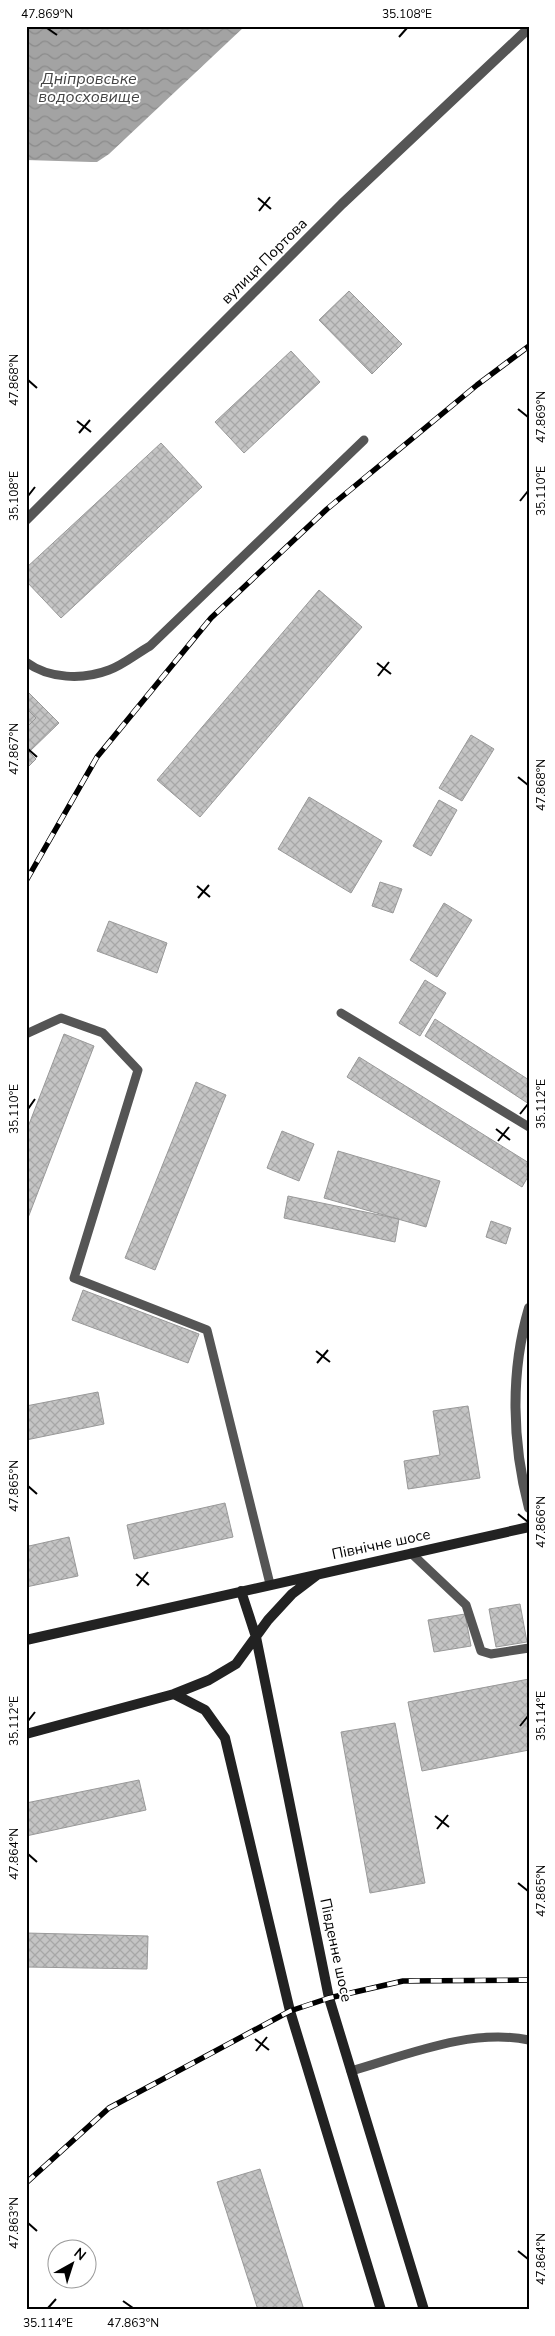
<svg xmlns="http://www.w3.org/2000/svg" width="555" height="2336" viewBox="0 0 555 2336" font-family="'Nunito Sans',sans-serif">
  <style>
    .water { fill: url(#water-waves) }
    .building { fill: url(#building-cross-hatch); stroke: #999 }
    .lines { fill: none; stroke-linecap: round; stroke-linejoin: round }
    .lane { stroke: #555; stroke-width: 9 }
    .street { stroke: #555; stroke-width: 10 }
    .secondary { stroke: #222; stroke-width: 10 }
    .rail-casing { stroke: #000; stroke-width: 5.5 }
    .rail { stroke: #fff; stroke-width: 4; stroke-dasharray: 11; stroke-linecap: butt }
    .ticks { fill: none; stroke: #000; stroke-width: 2 }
    .labels { text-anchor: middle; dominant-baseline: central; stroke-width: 4; stroke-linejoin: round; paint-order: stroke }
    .street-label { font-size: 15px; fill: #000; stroke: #fff }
    .water-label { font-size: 16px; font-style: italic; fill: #444; stroke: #fff }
    .neatline { fill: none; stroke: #000; stroke-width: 2 }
    .ticks-label { font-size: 12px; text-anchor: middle; fill: #000 }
  </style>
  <defs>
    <pattern id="water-waves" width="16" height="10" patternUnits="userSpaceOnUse" patternTransform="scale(1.25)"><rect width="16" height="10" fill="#a3a3a3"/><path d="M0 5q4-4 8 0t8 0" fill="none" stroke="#8b8b8b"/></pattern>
    <pattern id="building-cross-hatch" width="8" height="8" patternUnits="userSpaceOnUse" patternTransform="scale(1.25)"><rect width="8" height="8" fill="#c4c4c4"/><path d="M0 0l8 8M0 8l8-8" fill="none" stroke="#a7a7a7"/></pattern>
  </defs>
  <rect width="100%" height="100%" fill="#fff"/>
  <path class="water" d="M 26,26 L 245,26 L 109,154 L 97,162 L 91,162 L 26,160 Z"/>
  <path class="building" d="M 349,291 L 402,344 L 372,374 L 319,320 Z
    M 291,351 L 320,382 L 244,453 L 215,422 Z
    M 161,443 L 202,487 L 61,618 L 26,581 L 26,568 Z
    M 319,590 L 362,627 L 200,817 L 157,780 Z
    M 26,690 L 59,723 L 29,752 L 26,749 L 26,728 L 36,718 L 26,708 Z
    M 26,708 L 36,718 L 26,728 Z
    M 471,735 L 494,749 L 462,801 L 439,788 Z
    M 26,749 L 36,759 L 26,769 Z
    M 309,797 L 382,841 L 351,893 L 278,849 Z
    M 439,800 L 457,810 L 431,856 L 413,846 Z
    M 380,882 L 402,889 L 393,913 L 372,906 Z
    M 444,903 L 472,920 L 437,977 L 410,960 Z
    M 109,921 L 167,943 L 157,973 L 97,951 Z
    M 425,980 L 446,993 L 420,1036 L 399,1023 Z
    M 435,1019 L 529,1080 L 529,1104 L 425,1036 Z
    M 64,1034 L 94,1046 L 26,1223 L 26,1132 Z
    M 359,1057 L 529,1163 L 529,1175 L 522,1187 L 347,1077 Z
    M 196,1082 L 226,1095 L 155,1270 L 125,1258 Z
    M 282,1131 L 314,1144 L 299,1181 L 267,1168 Z
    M 338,1151 L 440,1181 L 426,1227 L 324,1198 Z
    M 288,1196 L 399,1219 L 395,1242 L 284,1218 Z
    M 491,1221 L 511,1228 L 506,1244 L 486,1237 Z
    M 83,1290 L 199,1334 L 188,1363 L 72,1320 Z
    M 98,1392 L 104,1424 L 26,1440 L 26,1406 Z
    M 468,1406 L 480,1478 L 408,1489 L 404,1461 L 440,1455 L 433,1411 Z
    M 225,1503 L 233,1537 L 134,1559 L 127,1525 Z
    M 69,1537 L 78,1576 L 26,1587 L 26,1538 L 29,1546 Z
    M 520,1604 L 527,1642 L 496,1647 L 489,1609 Z
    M 465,1614 L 471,1646 L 434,1652 L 428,1620 Z
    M 529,1679 L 529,1750 L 422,1771 L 408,1702 Z
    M 395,1723 L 425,1883 L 370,1893 L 341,1732 Z
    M 139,1780 L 146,1810 L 26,1836 L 26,1803 Z
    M 26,1933 L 148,1936 L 147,1969 L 26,1967 Z
    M 260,2169 L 304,2310 L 258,2310 L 217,2182 Z"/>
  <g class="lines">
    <path class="lane" d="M 26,662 C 49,679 83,680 109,670 C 123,665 136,654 150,646 L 364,440
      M 341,1013 L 529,1127
      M 26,1034 L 61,1018 L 103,1033 L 138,1070 L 74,1278 L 207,1330 L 270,1584
      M 411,1553 L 466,1605 L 481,1651 L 491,1654 L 529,1648
      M 351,2071 C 407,2055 470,2028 529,2040"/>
    <path class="street" d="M 26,520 L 342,204 L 529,28
      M 529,1308 C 510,1372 512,1443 529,1508"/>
    <path class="secondary" d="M 241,1591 L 256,1637 L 329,1998 L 424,2310
      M 26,1640 L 529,1527
      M 174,1694 L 205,1710 L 225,1738 L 290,2011 L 381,2310
      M 26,1734 L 174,1694 L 209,1680 L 236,1664 L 268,1620 L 292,1594 L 317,1575"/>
    <g class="rail-casing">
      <path id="rail" d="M 26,881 L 97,757 L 211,618 L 327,509 L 477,385 L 529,346
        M 26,2183 L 109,2108 L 290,2011 L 329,1998 L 403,1981 L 529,1980"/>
    </g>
    <use href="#rail" class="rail"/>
  </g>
  <path class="ticks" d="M 47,28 L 57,35M 399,37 L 407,28M 258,198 L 271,209M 259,211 L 270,197M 28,380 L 37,388M 518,409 L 528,417M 77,421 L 91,432M 79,433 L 90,420M 28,496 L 35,487M 520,501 L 528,491M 377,663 L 391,674M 378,676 L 389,662M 28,749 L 37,757M 518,777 L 528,785M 197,886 L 210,897M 198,898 L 209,885M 28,1109 L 35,1099M 520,1114 L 528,1104M 496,1129 L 510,1140M 498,1141 L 509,1127M 316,1351 L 330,1362M 317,1363 L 328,1350M 28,1486 L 37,1494M 518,1514 L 528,1522M 136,1574 L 149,1585M 137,1586 L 148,1572M 28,1721 L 35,1712M 520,1726 L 528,1716M 435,1816 L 449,1827M 437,1829 L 448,1815M 28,1854 L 37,1862M 518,1883 L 528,1891M 255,2039 L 269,2050M 256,2051 L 267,2037M 28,2223 L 37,2231M 518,2251 L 528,2259M 123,2301 L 133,2308M 48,2308 L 56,2299"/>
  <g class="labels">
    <g class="street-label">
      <text transform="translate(264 261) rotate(-45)">вулиця Портова</text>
      <text transform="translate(381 1544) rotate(-12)">Північне шосе</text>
      <text transform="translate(336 1950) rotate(78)">Південне шосе</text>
    </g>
    <g class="water-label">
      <text x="89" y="79">Дніпровське<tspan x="89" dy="18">водосховище</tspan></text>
    </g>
  </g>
  <rect width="555" height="2336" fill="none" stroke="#ffffff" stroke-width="55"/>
  <g transform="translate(72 2264) rotate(39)"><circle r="24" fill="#ffffff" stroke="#999999"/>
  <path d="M0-4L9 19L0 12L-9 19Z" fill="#000000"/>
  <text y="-8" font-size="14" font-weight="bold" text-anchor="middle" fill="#000000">N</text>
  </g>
  <rect x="28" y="28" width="500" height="2280" class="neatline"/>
  <g class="ticks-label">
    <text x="47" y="18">47.869°N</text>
    <text x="407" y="18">35.108°E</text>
    <text transform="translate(14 380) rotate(-90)" y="4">47.868°N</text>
    <text transform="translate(541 417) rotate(-90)" y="4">47.869°N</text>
    <text transform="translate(541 491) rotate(-90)" y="4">35.110°E</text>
    <text transform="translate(14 496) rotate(-90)" y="4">35.108°E</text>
    <text transform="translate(14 749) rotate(-90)" y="4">47.867°N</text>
    <text transform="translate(541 785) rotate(-90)" y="4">47.868°N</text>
    <text transform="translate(541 1104) rotate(-90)" y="4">35.112°E</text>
    <text transform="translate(14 1109) rotate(-90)" y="4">35.110°E</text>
    <text transform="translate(14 1486) rotate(-90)" y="4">47.865°N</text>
    <text transform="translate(541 1522) rotate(-90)" y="4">47.866°N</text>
    <text transform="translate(541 1716) rotate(-90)" y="4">35.114°E</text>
    <text transform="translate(14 1721) rotate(-90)" y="4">35.112°E</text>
    <text transform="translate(14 1854) rotate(-90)" y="4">47.864°N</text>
    <text transform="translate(541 1891) rotate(-90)" y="4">47.865°N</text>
    <text transform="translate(14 2223) rotate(-90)" y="4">47.863°N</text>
    <text transform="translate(541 2259) rotate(-90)" y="4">47.864°N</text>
    <text x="48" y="2327">35.114°E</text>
    <text x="133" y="2327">47.863°N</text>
  </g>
</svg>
